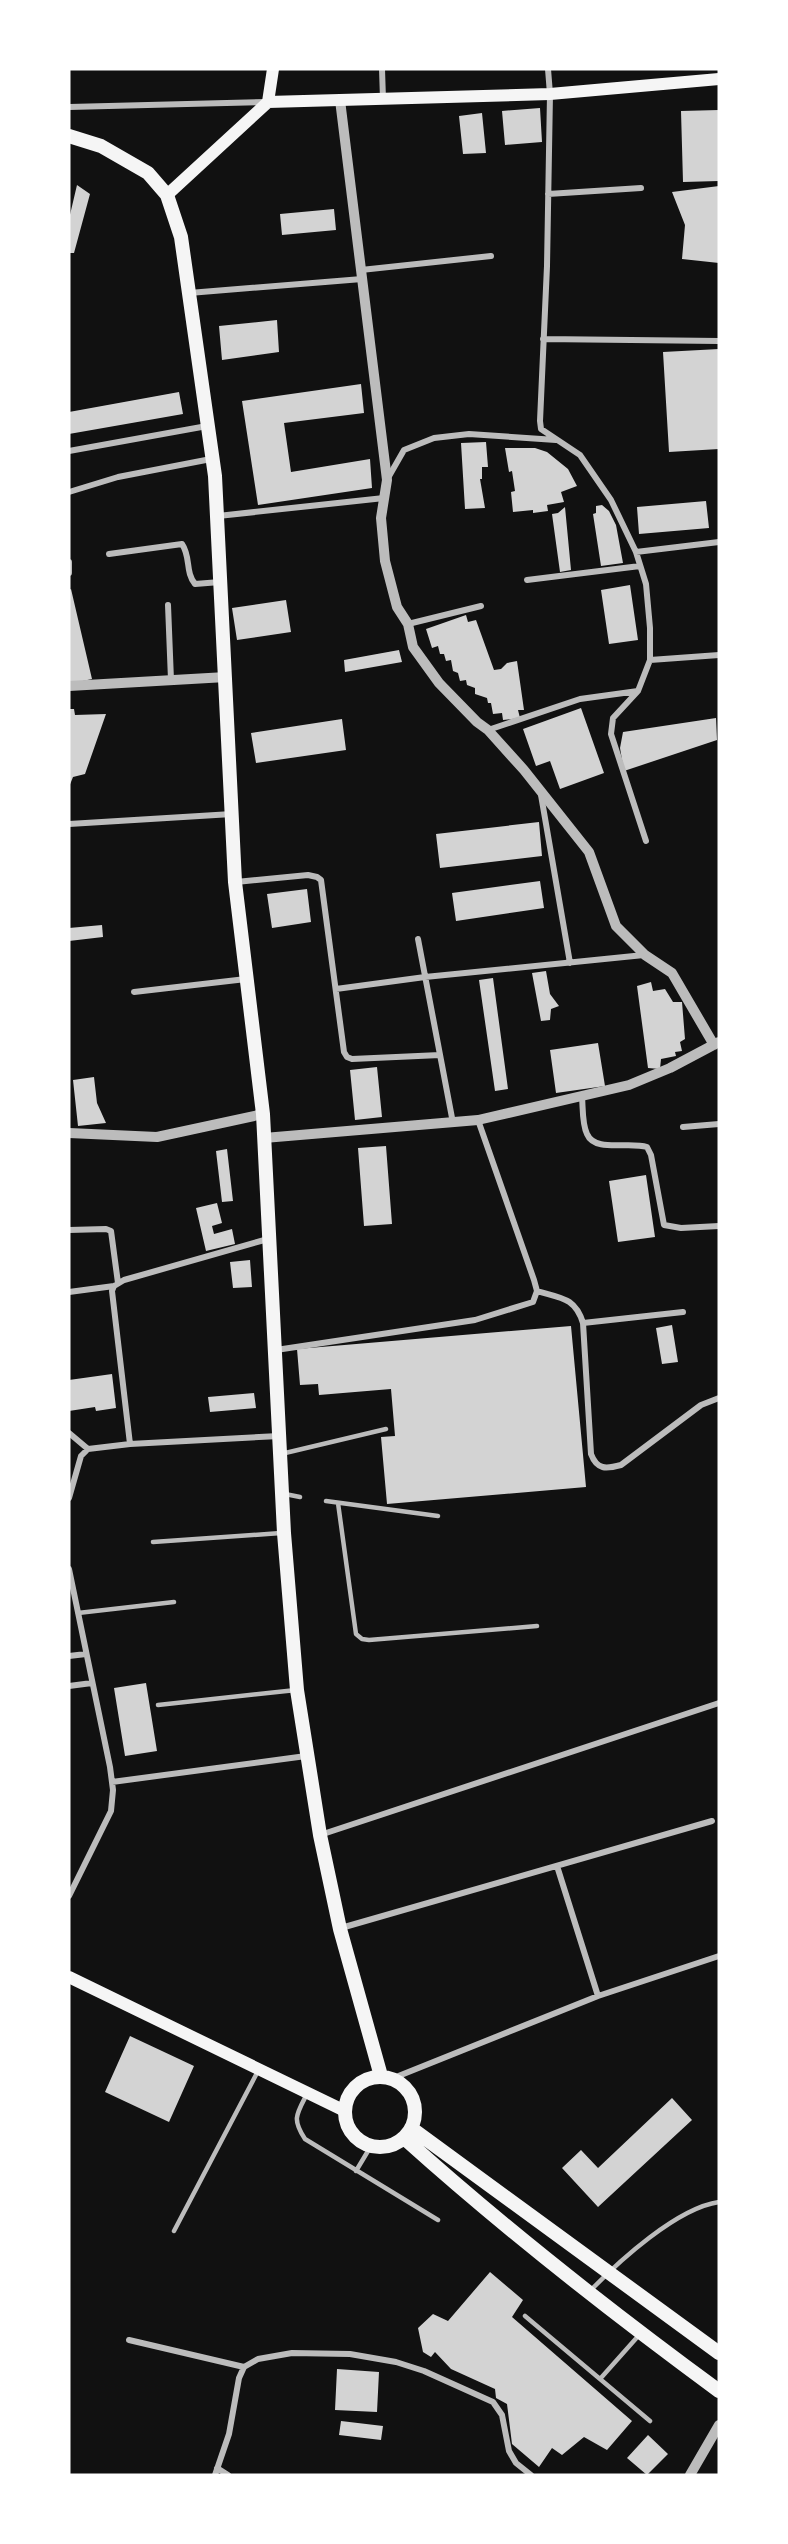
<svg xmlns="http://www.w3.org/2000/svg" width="788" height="2544" viewBox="0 0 788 2544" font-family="Poppins,sans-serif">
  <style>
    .building { fill: #d3d3d3 }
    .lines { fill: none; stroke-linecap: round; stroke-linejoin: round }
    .service { stroke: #bcbcbc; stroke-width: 4.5 }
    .minor { stroke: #bcbcbc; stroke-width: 6 }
    .tertiary { stroke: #bcbcbc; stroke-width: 10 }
    .secondary { stroke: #f5f5f5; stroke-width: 12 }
    .trunk { stroke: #f5f5f5; stroke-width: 14 }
  </style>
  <rect width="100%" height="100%" fill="#111"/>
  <path class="building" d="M 540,108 L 542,142 L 505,145 L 502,111 Z
    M 719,110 L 719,181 L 683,182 L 681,111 Z
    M 482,113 L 486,153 L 463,154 L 459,116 Z
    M 77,185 L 90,194 L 74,253 L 69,253 L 69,219 Z
    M 719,186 L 719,263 L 682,259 L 685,225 L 672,192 Z
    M 334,209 L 336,230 L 282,235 L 280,214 Z
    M 277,320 L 279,352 L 222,360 L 219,326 Z
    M 719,349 L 719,449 L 669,452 L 663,352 Z
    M 361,384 L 364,413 L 284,423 L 291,472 L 370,459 L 372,488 L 258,505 L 242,401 Z
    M 179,392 L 183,414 L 69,434 L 69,412 Z
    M 486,442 L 488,467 L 482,467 L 482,479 L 480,479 L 485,508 L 465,509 L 461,443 Z
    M 505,448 L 535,448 L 547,452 L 568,469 L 577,486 L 561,492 L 564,502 L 547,505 L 548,511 L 533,513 L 533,510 L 513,512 L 511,492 L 515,491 L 512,471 L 509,472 Z
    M 706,501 L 709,528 L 639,534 L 637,507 Z
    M 602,505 L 609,511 L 616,525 L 623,563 L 601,566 L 593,514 L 596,513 L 596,506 Z
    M 565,507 L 571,570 L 560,572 L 552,514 L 558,513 Z
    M 630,585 L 638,640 L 609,644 L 601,590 Z
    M 71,589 L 92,679 L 69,684 L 69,590 Z
    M 286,600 L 291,632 L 237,640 L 232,608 Z
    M 466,615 L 468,622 L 476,620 L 494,670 L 501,669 L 507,663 L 517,661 L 524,710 L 518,710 L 520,718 L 503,720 L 502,713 L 493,714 L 491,703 L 488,703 L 487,698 L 475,694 L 475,688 L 467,685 L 466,680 L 460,681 L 458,673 L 453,671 L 451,660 L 446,661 L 444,654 L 440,654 L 438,646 L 432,648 L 426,629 Z
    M 399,650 L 402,662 L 345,672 L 344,660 Z
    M 581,708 L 604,773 L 560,789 L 550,761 L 536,766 L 523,729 Z
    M 69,709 L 74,709 L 75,715 L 106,714 L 85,774 L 73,777 L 69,787 Z
    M 716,718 L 717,740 L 624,771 L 620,748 L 623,732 Z
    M 342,719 L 346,750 L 256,763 L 251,733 Z
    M 539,822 L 542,856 L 440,868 L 436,834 Z
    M 540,881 L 544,908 L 456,921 L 452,893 Z
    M 307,889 L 311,922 L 272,928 L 267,894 Z
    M 102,925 L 103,937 L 69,941 L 69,928 Z
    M 546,971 L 550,994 L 559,1006 L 551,1009 L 550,1020 L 541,1021 L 532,973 Z
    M 493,978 L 508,1089 L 495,1091 L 479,980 Z
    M 651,982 L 653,991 L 665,989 L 673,1002 L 682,1002 L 685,1039 L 680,1042 L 682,1051 L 675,1052 L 676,1056 L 661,1059 L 660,1069 L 648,1068 L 637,986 Z
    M 598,1043 L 605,1086 L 556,1093 L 550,1050 Z
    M 377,1067 L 382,1117 L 355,1120 L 350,1070 Z
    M 94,1077 L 97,1103 L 106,1123 L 78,1126 L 73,1080 Z
    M 386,1146 L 392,1224 L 364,1226 L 358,1148 Z
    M 227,1149 L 233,1201 L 222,1202 L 216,1151 Z
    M 646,1175 L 655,1237 L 618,1242 L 609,1181 Z
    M 217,1203 L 222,1223 L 212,1226 L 214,1234 L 232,1229 L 235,1244 L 206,1251 L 196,1208 Z
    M 250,1260 L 252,1287 L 233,1288 L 230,1262 Z
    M 672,1325 L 678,1362 L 662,1364 L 656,1328 Z
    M 571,1326 L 586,1487 L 387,1504 L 381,1437 L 395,1436 L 391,1389 L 319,1395 L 318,1384 L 300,1385 L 297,1349 Z
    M 112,1374 L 116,1408 L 96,1411 L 95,1407 L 69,1411 L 69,1380 Z
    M 254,1393 L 256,1408 L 210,1412 L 208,1397 Z
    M 146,1683 L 157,1751 L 125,1756 L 114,1688 Z
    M 130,2036 L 194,2066 L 169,2122 L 105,2092 Z
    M 672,2098 L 692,2120 L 598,2207 L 562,2168 L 581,2150 L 598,2168 Z
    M 490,2272 L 523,2300 L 512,2317 L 632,2421 L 607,2450 L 584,2437 L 562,2455 L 552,2448 L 539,2467 L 512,2444 L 507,2404 L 496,2398 L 495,2389 L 451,2369 L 435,2352 L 431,2357 L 423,2352 L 418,2328 L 433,2314 L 448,2321 Z
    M 337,2369 L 379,2372 L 377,2412 L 335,2410 Z
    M 341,2421 L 383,2426 L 381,2440 L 339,2435 Z
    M 648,2435 L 668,2454 L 647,2475 L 627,2458 Z"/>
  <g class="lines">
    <path class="service" d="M 281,1454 L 386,1429
      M 285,1494 L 300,1497
      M 326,1501 L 438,1516
      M 338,1503 L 356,1634 L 362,1639 L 369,1640 L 537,1626
      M 153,1542 L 281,1533
      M 78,1613 L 174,1602
      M 158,1705 L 296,1690
      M 307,2094 C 296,2115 292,2119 305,2139 L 438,2220
      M 356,2171 L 371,2146
      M 174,2231 L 258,2071
      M 590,2291 C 619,2261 677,2208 719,2202
      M 525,2316 L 650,2421
      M 600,2379 L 640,2334"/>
    <path class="minor" d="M 382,69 L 383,99
      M 548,69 L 550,94 L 547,266 L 540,421 L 541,429 L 580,455 L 611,500 L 636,552 L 646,584 L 650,628 L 650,660 L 638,691 L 613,718 L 611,734 L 646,841
      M 69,107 L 266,102
      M 548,194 L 641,188
      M 361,270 L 491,256
      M 189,293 L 362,279
      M 543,339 L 719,341
      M 69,451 L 207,426
      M 388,478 L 404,450 L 434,438 L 469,434 L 556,440
      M 69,492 L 118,477 L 211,459
      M 218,516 L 384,498
      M 636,552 L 719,542
      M 109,554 L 182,544 C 191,557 185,572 195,584 L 220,582
      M 69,562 L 69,573
      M 527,580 L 640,566
      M 168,605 L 171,680
      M 408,624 L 481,606
      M 650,660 L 719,655
      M 488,730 L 580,699 L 638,691
      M 541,795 L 570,963
      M 69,824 L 232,814
      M 236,882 L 308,875 L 317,877 L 321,880 L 344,1052 L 347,1057 L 352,1059 L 440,1055
      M 418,939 L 453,1123
      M 336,989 L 425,977 L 644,955
      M 134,992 L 246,979
      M 582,1097 C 583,1108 582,1124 587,1134 C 595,1153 629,1141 647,1147 L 651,1155 L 664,1225 L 681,1228 L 719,1226
      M 683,1127 L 719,1124
      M 69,1230 L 106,1229 L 111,1231 L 118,1283
      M 537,1291 C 560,1298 575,1297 583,1323 L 591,1454 C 597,1470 606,1469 621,1465 L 701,1405 L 719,1398
      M 69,1292 L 114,1286
      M 583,1323 L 683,1312
      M 276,1350 L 475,1320 L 533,1302 L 537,1291 L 534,1280 L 478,1120
      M 69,1433 L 88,1449
      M 130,1444 L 112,1291 L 114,1286 L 124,1280 L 268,1239
      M 69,1498 L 81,1456 L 88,1449 L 130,1444 L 279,1436
      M 69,1569 L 110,1767 L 113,1790 L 111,1811 L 69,1896
      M 69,1656 L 86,1654
      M 69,1686 L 92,1683
      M 112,1782 L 306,1756
      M 320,1835 L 719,1703
      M 557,1866 L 598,1996
      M 341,1928 L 712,1821
      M 391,2079 L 598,1996 L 719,1956
      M 129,2340 L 244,2367
      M 217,2468 L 228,2475
      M 215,2475 L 229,2434 L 239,2378 L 244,2367 L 258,2359 L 292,2353 L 350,2354 L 396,2362 L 424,2371 L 493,2402 L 502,2415 L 509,2451 L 516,2463 L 531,2475"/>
    <path class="tertiary" d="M 340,100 L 387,480 L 381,518 L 385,561 L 397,607 L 408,624 L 413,647 L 439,683 L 477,722 L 488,730 L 524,770 L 589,852 L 616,926 L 645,955 L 672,973 L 714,1045
      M 69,686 L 226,677
      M 69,1133 L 157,1137 L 263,1114
      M 264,1138 L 478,1120 L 629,1085 L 670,1068 L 719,1042
      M 690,2475 L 719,2425"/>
    <path class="secondary" d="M 268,102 L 273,69
      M 167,195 L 268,102 L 550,94 L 719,79
      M 69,1977 L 345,2111"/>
    <path class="trunk" d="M 69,136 L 101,146 L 148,173 L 167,195 L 181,237 L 215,476 L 235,882 L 263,1114 L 284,1533 L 297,1690 L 320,1835 L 340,1929 L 381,2076
      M345 2112a35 35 0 1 1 70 0a35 35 0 1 1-70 0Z
      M 411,2128 L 719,2353
      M 404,2138 C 504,2228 610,2311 719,2391"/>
  </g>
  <rect width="788" height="2544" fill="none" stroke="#ffffff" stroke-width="141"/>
</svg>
